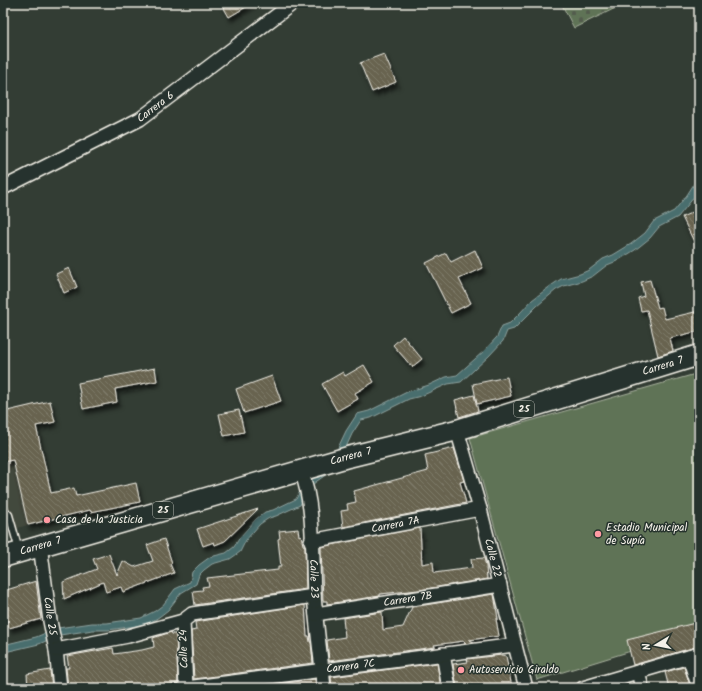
<svg xmlns="http://www.w3.org/2000/svg" width="702" height="691" viewBox="0 0 702 691" font-family="Kalam,sans-serif">
  <style>
    .built { fill: #43483c }
    .cemetery { fill: url(#cemetery-stones); stroke: #aab29f }
    .park { fill: #5f7356; stroke: #aab29f }
    .water { fill: #4a6e6e; stroke: #8ea29f }
    .building { fill: url(#building-back-hatch); stroke: #f4f1e8; filter: url(#shadow) }
    .lines { fill: none; stroke-linecap: round; stroke-linejoin: round }
    .service-casing { stroke: #f4f1e8; stroke-width: 9 }
    .minor-casing { stroke: #f4f1e8; stroke-width: 16 }
    .primary-casing { stroke: #f4f1e8; stroke-width: 23 }
    .service { stroke: #26332d; stroke-width: 6 }
    .minor { stroke: #26332d; stroke-width: 13 }
    .primary { stroke: #26332d; stroke-width: 20 }
    .poi-dot { fill: #ff9aa2; stroke: #26332d; stroke-width: 1.5 }
    .labels { text-anchor: middle; dominant-baseline: central; stroke-width: 3; stroke-linejoin: round; paint-order: stroke }
    .shield { fill: #26332d; stroke: #b6b8b0; stroke-width: 1 }
    .shield-label { font-size: 10px; font-weight: bold; fill: #f4f1e8 }
    .street-label { font-size: 11px; fill: #f4f1e8; stroke: #26332d }
    .poi-label { font-size: 11px; fill: #f4f1e8; stroke: #26332d; text-anchor: start }
  </style>
  <defs>
    <pattern id="cemetery-stones" width="16" height="16" patternUnits="userSpaceOnUse"><rect width="16" height="16" fill="#5f7356"/><path d="M2 7V4a2 2 0 0 1 4 0v3zM10 15v-3a2 2 0 0 1 4 0v3z" fill="#535b4d"/></pattern>
    <pattern id="building-back-hatch" width="6" height="6" patternUnits="userSpaceOnUse"><rect width="6" height="6" fill="#676350"/><path d="M-1 5l2 2M0 0l6 6M5-1l2 2" fill="none" stroke="#7d7a69"/></pattern>
    <filter id="shadow"><feDropShadow dx="2.5" dy="4.5" stdDeviation="2" flood-color="#0009"/></filter>
  </defs>
  <rect width="100%" height="100%" fill="#333d34"/>
  <filter id="ink" filterUnits="userSpaceOnUse"><feTurbulence type="fractalNoise" baseFrequency=".025" numOctaves="2"/><feDisplacementMap in="SourceGraphic" scale="8" xChannelSelector="R" yChannelSelector="G"/><feConvolveMatrix kernelMatrix="1 2 1 2 8 2 1 2 1" color-interpolation-filters="sRGB"/></filter>
  <g filter="url(#ink)">
    <path class="built" d="M 3,426 L 28,525 L 3,532 Z"/>
    <path class="cemetery" d="M 561,3 L 626,3 L 574,28 Z"/>
    <path class="park" d="M 699,373 L 699,630 L 537,680 L 470,438 Z"/>
    <path class="water" d="M 699,176 L 699,191 L 678,217 L 659,227 L 650,238 L 635,250 L 617,261 L 607,265 L 593,276 L 582,281 L 564,286 L 556,290 L 537,306 L 514,329 L 507,331 L 503,341 L 489,356 L 461,382 L 448,384 L 421,396 L 409,399 L 371,418 L 361,420 L 352,434 L 337,467 L 317,481 L 308,488 L 300,505 L 276,516 L 269,518 L 260,524 L 246,540 L 240,552 L 230,559 L 212,564 L 204,570 L 199,575 L 196,584 L 181,593 L 168,610 L 159,617 L 151,622 L 143,625 L 108,630 L 93,630 L 60,635 L 39,644 L 5,652 L 3,653 L 3,645 L 36,637 L 58,628 L 92,623 L 107,623 L 141,618 L 155,611 L 163,605 L 175,589 L 190,582 L 192,572 L 199,565 L 210,557 L 226,553 L 234,547 L 240,537 L 256,519 L 265,512 L 273,510 L 296,499 L 305,482 L 336,452 L 346,431 L 357,414 L 369,411 L 407,392 L 429,385 L 446,377 L 457,375 L 484,351 L 497,337 L 502,326 L 510,323 L 520,313 L 532,300 L 552,285 L 561,279 L 580,274 L 589,270 L 603,259 L 613,255 L 631,244 L 645,233 L 654,221 L 674,211 L 687,195 Z"/>
    <path class="building" d="M 221,3 L 253,3 L 229,17 Z
      M 384,54 L 396,82 L 372,92 L 360,63 Z
      M 693,212 L 699,225 L 699,252 L 682,217 Z
      M 475,250 L 483,268 L 459,279 L 471,303 L 451,313 L 426,263 L 446,253 L 451,262 Z
      M 69,268 L 77,287 L 64,293 L 56,274 Z
      M 650,280 L 658,308 L 662,307 L 665,319 L 699,311 L 699,331 L 670,338 L 673,351 L 658,356 L 647,310 L 641,311 L 638,298 L 644,296 L 641,282 Z
      M 403,336 L 422,359 L 412,367 L 393,345 Z
      M 364,365 L 374,382 L 355,393 L 358,399 L 337,411 L 322,384 L 343,372 L 345,376 Z
      M 155,368 L 157,381 L 115,389 L 117,402 L 83,409 L 78,383 Z
      M 272,376 L 281,401 L 244,413 L 236,389 Z
      M 507,377 L 511,396 L 477,404 L 473,384 Z
      M 474,395 L 478,411 L 459,417 L 455,400 Z
      M 50,401 L 55,422 L 36,426 L 51,493 L 74,488 L 76,496 L 136,483 L 140,502 L 91,512 L 90,510 L 28,525 L 13,460 L 3,462 L 3,412 Z
      M 239,410 L 244,432 L 224,436 L 219,414 Z
      M 454,448 L 464,481 L 460,482 L 466,503 L 343,527 L 341,511 L 348,510 L 347,504 L 356,502 L 354,491 L 428,471 L 425,455 Z
      M 258,509 L 225,541 L 215,545 L 214,542 L 203,546 L 197,529 Z
      M 420,528 L 422,564 L 433,562 L 434,573 L 472,568 L 471,559 L 484,558 L 486,566 L 487,579 L 419,590 L 380,594 L 380,596 L 327,604 L 327,601 L 323,601 L 321,547 Z
      M 298,529 L 299,536 L 301,535 L 303,545 L 305,546 L 306,589 L 195,605 L 193,591 L 203,590 L 202,587 L 209,586 L 207,578 L 278,570 L 278,567 L 281,567 L 278,539 L 280,538 L 279,531 Z
      M 164,539 L 172,563 L 170,564 L 174,573 L 123,592 L 121,587 L 106,592 L 103,582 L 64,599 L 63,582 L 97,569 L 93,559 L 109,554 L 117,575 L 123,561 L 134,567 L 153,561 L 147,545 Z
      M 36,581 L 41,619 L 9,628 L 7,619 L 3,620 L 3,591 Z
      M 494,594 L 498,619 L 496,619 L 499,636 L 469,640 L 474,642 L 465,644 L 464,641 L 434,645 L 435,647 L 329,661 L 327,640 L 345,637 L 343,618 L 382,612 L 383,630 L 403,627 L 412,607 Z
      M 305,605 L 307,636 L 309,636 L 310,642 L 311,642 L 313,663 L 194,679 L 191,631 L 196,630 L 195,622 Z
      M 699,622 L 699,646 L 633,665 L 627,640 Z
      M 171,632 L 172,634 L 176,634 L 178,683 L 149,688 L 68,688 L 66,668 L 69,668 L 67,656 L 113,648 L 114,654 L 142,650 L 154,647 L 153,638 Z
      M 502,655 L 506,656 L 512,688 L 457,688 L 453,664 L 468,662 L 467,659 Z
      M 437,663 L 441,688 L 332,688 L 331,677 Z
      M 684,667 L 691,688 L 669,688 L 665,672 Z
      M 50,670 L 52,688 L 28,688 L 27,674 Z
      M 315,679 L 316,688 L 248,688 Z"/>
    <g class="lines">
      <g class="service-casing">
        <path id="service" d="M 3,508 L 9,515 L 19,550"/>
      </g>
      <g class="minor-casing">
        <g id="minor">
          <path id="s1" d="M 3,188 L 140,119 L 293,3"/>
          <path id="s2" d="M 457,430 L 480,509 L 526,688"/>
          <path id="s3" d="M 301,471 C 315,506 312,556 314,594 C 316,625 321,657 324,688"/>
          <path id="s4" d="M 311,541 L 480,509"/>
          <path id="s5" d="M 40,545 L 50,621 L 56,650 L 60,688"/>
          <path id="s6" d="M 316,614 L 500,585"/>
          <path d="M 56,650 L 128,636 L 183,621"/>
          <path d="M 443,654 L 449,688"/>
          <path d="M 689,657 L 699,688"/>
          <path d="M 638,672 L 642,688"/>
          <path id="s7" d="M 186,688 L 515,645"/>
          <path d="M 186,688 L 183,621 L 192,614 L 314,596"/>
          <path d="M 583,688 L 699,654"/>
        </g>
      </g>
      <g class="primary-casing">
        <g id="primary">
          <path id="s8" d="M 3,557 L 348,457 L 457,430 L 699,355"/>
        </g>
      </g>
      <use href="#service" class="service"/>
      <use href="#minor" class="minor"/>
      <use href="#primary" class="primary"/>
    </g>
  </g>
  <g class="poi-dot">
    <circle cx="47" cy="520" r="4"/>
    <circle cx="598" cy="534" r="4"/>
    <circle cx="461" cy="670" r="4"/>
  </g>
  <g class="labels">
    <g class="shield">
      <rect x="514" y="401" width="20" height="16" rx="3"/>
      <rect x="153" y="502" width="20" height="16" rx="3"/>
    </g>
    <g class="shield-label">
      <text x="524" y="409">25</text>
      <text x="163" y="510">25</text>
    </g>
    <g class="street-label">
      <text stroke="none"><textPath href="#s1" startOffset="173">Carrera 6</textPath></text>
      <text stroke="none"><textPath href="#s8" startOffset="687">Carrera 7</textPath></text>
      <text stroke="none"><textPath href="#s8" startOffset="362">Carrera 7</textPath></text>
      <text stroke="none"><textPath href="#s4" startOffset="86">Carrera 7A</textPath></text>
      <text stroke="none"><textPath href="#s8" startOffset="39">Carrera 7</textPath></text>
      <text stroke="none"><textPath href="#s2" startOffset="133">Calle 22</textPath></text>
      <text stroke="none"><textPath href="#s3" startOffset="109">Calle 23</textPath></text>
      <text stroke="none"><textPath href="#s6" startOffset="93">Carrera 7B</textPath></text>
      <text stroke="none"><textPath href="#s5" startOffset="72">Calle 25</textPath></text>
      <text transform="translate(184 649) rotate(-92)">Calle 24</text>
      <text stroke="none"><textPath href="#s7" startOffset="166">Carrera 7C</textPath></text>
    </g>
    <g class="poi-label">
      <text x="55" y="520">Casa de la Justicia</text>
      <text x="606" y="528">Estadio Municipal<tspan x="606" dy="13">de Supía</tspan></text>
      <text x="469" y="670">Autoservicio Giraldo</text>
    </g>
  </g>
  <rect width="702" height="691" fill="none" stroke="#26332d" stroke-width="16"/>
  <rect x="8" y="8" width="686" height="675" fill="none" stroke="#f4f1e8" stroke-width="1.5" filter="url(#ink)"/>
  <g transform="translate(656 645) rotate(260)" stroke="#26332d" stroke-width="3" paint-order="stroke">
  <path d="M0-3L7 15L0 10L-7 15Z" fill="#f4f1e8"/>
  <text y="-6" font-size="11" font-weight="bold" text-anchor="middle" fill="#f4f1e8">N</text>
  </g>
</svg>
